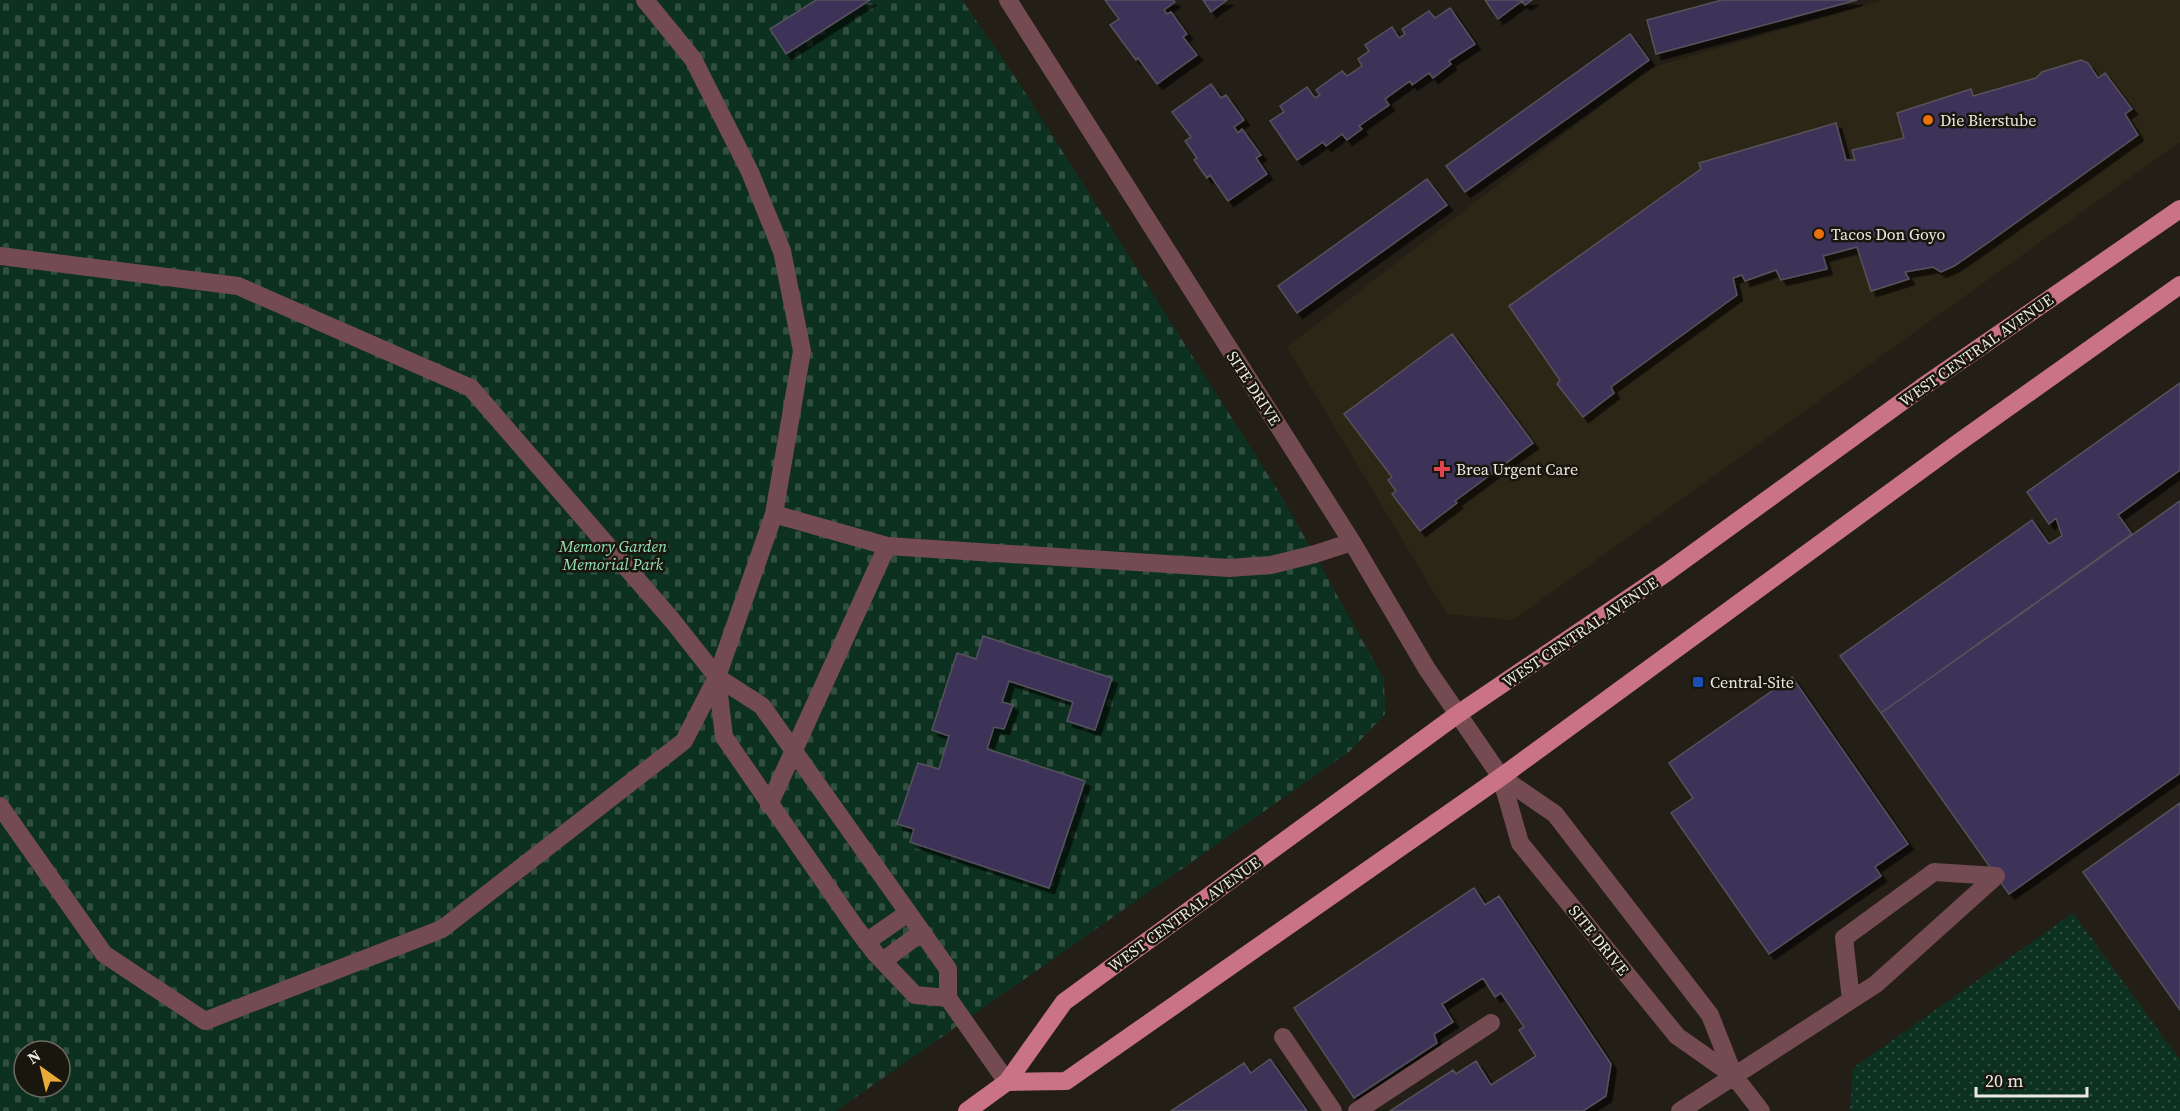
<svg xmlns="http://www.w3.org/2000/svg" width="2180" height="1111" viewBox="0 0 2180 1111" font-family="'Source Serif 4',serif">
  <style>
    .built { fill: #2c2617 }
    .grass { fill: url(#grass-dots) }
    .cemetery { fill: url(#cemetery-stones); fill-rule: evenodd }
    .building { fill: #3e3158; stroke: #55525c; stroke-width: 1.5; filter: url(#shadow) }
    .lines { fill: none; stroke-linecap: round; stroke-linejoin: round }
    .minor { stroke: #754b52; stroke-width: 18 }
    .major { stroke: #ca7384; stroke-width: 18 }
    .food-dot { fill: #e8710a; stroke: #19160d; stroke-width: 2 }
    .health-dot { fill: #e0444e; stroke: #19160d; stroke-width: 2 }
    .transit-dot { fill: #1a4fb4; stroke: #19160d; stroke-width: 2 }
    .labels { text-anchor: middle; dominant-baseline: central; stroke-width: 5; stroke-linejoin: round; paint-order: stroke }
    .poi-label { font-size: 16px; fill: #ebe8e2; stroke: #19160d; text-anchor: start }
    .street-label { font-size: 16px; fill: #ebe8e2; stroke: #19160d }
    .park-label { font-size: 16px; font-style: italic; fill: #92e1b7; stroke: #19160d }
  </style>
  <defs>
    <pattern id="grass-dots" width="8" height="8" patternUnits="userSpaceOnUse" patternTransform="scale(1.5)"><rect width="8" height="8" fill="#0d3120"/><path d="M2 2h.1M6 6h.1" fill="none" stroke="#304f40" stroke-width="1.8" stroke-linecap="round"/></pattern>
    <pattern id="cemetery-stones" width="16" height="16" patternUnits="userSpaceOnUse" patternTransform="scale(1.5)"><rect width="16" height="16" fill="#0d3120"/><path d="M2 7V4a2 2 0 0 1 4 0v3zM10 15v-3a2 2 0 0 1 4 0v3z" fill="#304f40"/></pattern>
    <filter id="shadow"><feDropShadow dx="5.5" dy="5.5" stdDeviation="0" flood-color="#0009"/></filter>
  </defs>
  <rect width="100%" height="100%" fill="#231f16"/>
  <path class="built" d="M 1883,0 L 2180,0 L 2180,142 L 1513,620 L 1447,614 L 1287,347 L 1650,68 Z"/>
  <path class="grass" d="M 2073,913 L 2180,1060 L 2180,1111 L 1850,1111 L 1853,1068 Z"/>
  <path class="cemetery" d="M 0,0 L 962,0 L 1015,77 L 1282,497 L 1384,679 L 1385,714 L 1350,751 L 836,1111 L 0,1111 ZM 24,1051 L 60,1051 L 60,1087 L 24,1087 Z"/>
  <path class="building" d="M 816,0 L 870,0 L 786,54 L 770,29 Z
    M 1105,0 L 1173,0 L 1175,2 L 1164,10 L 1167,14 L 1171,12 L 1187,34 L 1183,37 L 1197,55 L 1157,84 L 1138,58 L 1136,60 L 1110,25 L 1119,19 Z
    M 1203,0 L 1227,0 L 1211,12 Z
    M 1485,0 L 1532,0 L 1525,5 L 1522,1 L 1498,19 Z
    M 1722,0 L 1857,0 L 1656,54 L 1647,20 Z
    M 1450,8 L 1475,44 L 1449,61 L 1451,64 L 1433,78 L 1429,73 L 1412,85 L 1410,81 L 1385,99 L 1389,105 L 1359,126 L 1362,129 L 1347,140 L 1342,134 L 1326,146 L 1323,142 L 1297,160 L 1270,121 L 1284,112 L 1280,106 L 1307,87 L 1315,98 L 1320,95 L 1316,90 L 1342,71 L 1347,76 L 1362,66 L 1358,59 L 1369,51 L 1365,45 L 1392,27 L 1399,38 L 1405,34 L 1402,29 L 1429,11 L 1435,18 Z
    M 1630,34 L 1649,60 L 1465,192 L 1446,166 Z
    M 2081,60 L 2088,63 L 2098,78 L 2105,73 L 2132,109 L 2125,114 L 2138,135 L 1989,242 L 1954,266 L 1941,272 L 1933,267 L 1905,272 L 1909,279 L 1871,291 L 1857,247 L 1823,256 L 1827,269 L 1781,280 L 1776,270 L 1745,281 L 1742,275 L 1733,278 L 1737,295 L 1611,387 L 1614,393 L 1583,417 L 1557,384 L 1560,380 L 1509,306 L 1701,169 L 1699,163 L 1836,123 L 1846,160 L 1855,160 L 1852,150 L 1904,138 L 1897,113 L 1971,89 L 1973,96 L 2036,78 L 2042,72 Z
    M 1211,84 L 1221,98 L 1226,95 L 1244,120 L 1234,127 L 1238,133 L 1242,129 L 1261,155 L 1256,158 L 1267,174 L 1228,201 L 1210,175 L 1207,178 L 1194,160 L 1197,158 L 1185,141 L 1191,137 L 1172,112 Z
    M 1427,179 L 1447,205 L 1297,313 L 1278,286 Z
    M 1452,334 L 1533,443 L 1455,501 L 1457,503 L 1420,531 L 1392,494 L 1396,491 L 1388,480 L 1392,477 L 1344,414 Z
    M 2180,383 L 2180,470 L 2118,515 L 2132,534 L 1881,713 L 1840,656 L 2032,520 L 2049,544 L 2062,536 L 2056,518 L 2049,524 L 2027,492 Z
    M 2180,501 L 2180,773 L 2009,894 L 1881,713 Z
    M 983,636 L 1112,678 L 1095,730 L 1067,721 L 1073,702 L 1009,681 L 1002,702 L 1013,705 L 1004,729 L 994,727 L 987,749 L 1085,781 L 1049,888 L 910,842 L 914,829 L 897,824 L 918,763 L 939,769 L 949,736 L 932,730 L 957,653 L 976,659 Z
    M 1792,677 L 1908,844 L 1875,867 L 1881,876 L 1769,954 L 1671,813 L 1693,798 L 1669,763 Z
    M 2180,803 L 2180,1010 L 2083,872 Z
    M 1474,888 L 1485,905 L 1499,896 L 1611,1064 L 1606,1096 L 1583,1111 L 1390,1111 L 1453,1070 L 1456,1074 L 1476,1061 L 1491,1085 L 1536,1056 L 1519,1030 L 1524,1027 L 1501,993 L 1495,997 L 1483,978 L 1442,1004 L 1453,1022 L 1434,1034 L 1437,1043 L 1354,1098 L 1294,1008 Z
    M 1270,1059 L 1307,1111 L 1171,1111 L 1244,1063 L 1251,1073 Z"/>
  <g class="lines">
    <path class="minor" d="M 1008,0 L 1352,542 L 1427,669 L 1501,777 L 1520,843 L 1677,1036 L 1734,1076
      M 0,256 L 238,286 L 471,388 L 672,620 L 717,677
      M 887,546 L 1229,568 L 1271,565 L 1315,554 L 1352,542
      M 1501,777 L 1555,814 L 1710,1015 L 1734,1076 L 1761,1111
      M 769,805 L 887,546 L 774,514
      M 0,806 L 104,954 L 205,1021 L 442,929 L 684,741 L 717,677 L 774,514 L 802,351 L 782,251 L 750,172 L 693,59 L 645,0
      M 866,942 L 908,913
      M 883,961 L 922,932
      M 948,998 L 915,995 L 875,953 L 856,928 L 724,737 L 717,677 L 762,706 L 948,969 L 948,998 L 1007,1082
      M 1851,1000 L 1844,938 L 1934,872 L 1996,876
      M 1283,1037 L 1333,1111
      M 1357,1111 L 1491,1023
      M 1680,1111 L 1876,984 L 1996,876"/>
    <path class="major" d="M 1007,1082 L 1066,1081 L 1501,777 L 1958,443 L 2180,285
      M 967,1111 L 1007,1082 L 1064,1002 L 1458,714 L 1666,573 L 1921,388 L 2180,209"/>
  </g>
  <g class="food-dot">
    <circle cx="1928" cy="120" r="6"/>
    <circle cx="1819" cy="234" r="6"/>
  </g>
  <path class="health-dot" d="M1439 460h6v6h6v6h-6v6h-6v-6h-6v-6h6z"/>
  <rect class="transit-dot" x="1692" y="676" width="12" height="12" rx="3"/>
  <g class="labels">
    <g class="poi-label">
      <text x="1940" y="120">Die Bierstube</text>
      <text x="1831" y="234">Tacos Don Goyo</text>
      <text x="1456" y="469">Brea Urgent Care</text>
      <text x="1710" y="682">Central-Site</text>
    </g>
    <g class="street-label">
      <text transform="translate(1976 350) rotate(-35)">WEST CENTRAL AVENUE</text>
      <text transform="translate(1254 388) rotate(57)">SITE DRIVE</text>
      <text transform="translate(1580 632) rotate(-34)">WEST CENTRAL AVENUE</text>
      <text transform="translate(1184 914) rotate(-36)">WEST CENTRAL AVENUE</text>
      <text transform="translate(1599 940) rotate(51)">SITE DRIVE</text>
    </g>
    <g class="park-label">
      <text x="613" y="546">Memory Garden<tspan x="613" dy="18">Memorial Park</tspan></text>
    </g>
  </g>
  <g transform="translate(42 1069) rotate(326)"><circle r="28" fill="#19160d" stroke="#6d6a62" stroke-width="1.5"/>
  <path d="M0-4.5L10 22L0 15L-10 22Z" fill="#e9ab37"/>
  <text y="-9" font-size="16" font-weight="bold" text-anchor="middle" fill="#ebe8e2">N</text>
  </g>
  <path d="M1976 1087v9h111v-9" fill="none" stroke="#ebe8e2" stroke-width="3"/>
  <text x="1985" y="1087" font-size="18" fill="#ebe8e2" stroke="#19160d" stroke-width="4.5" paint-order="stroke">20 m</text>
</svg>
